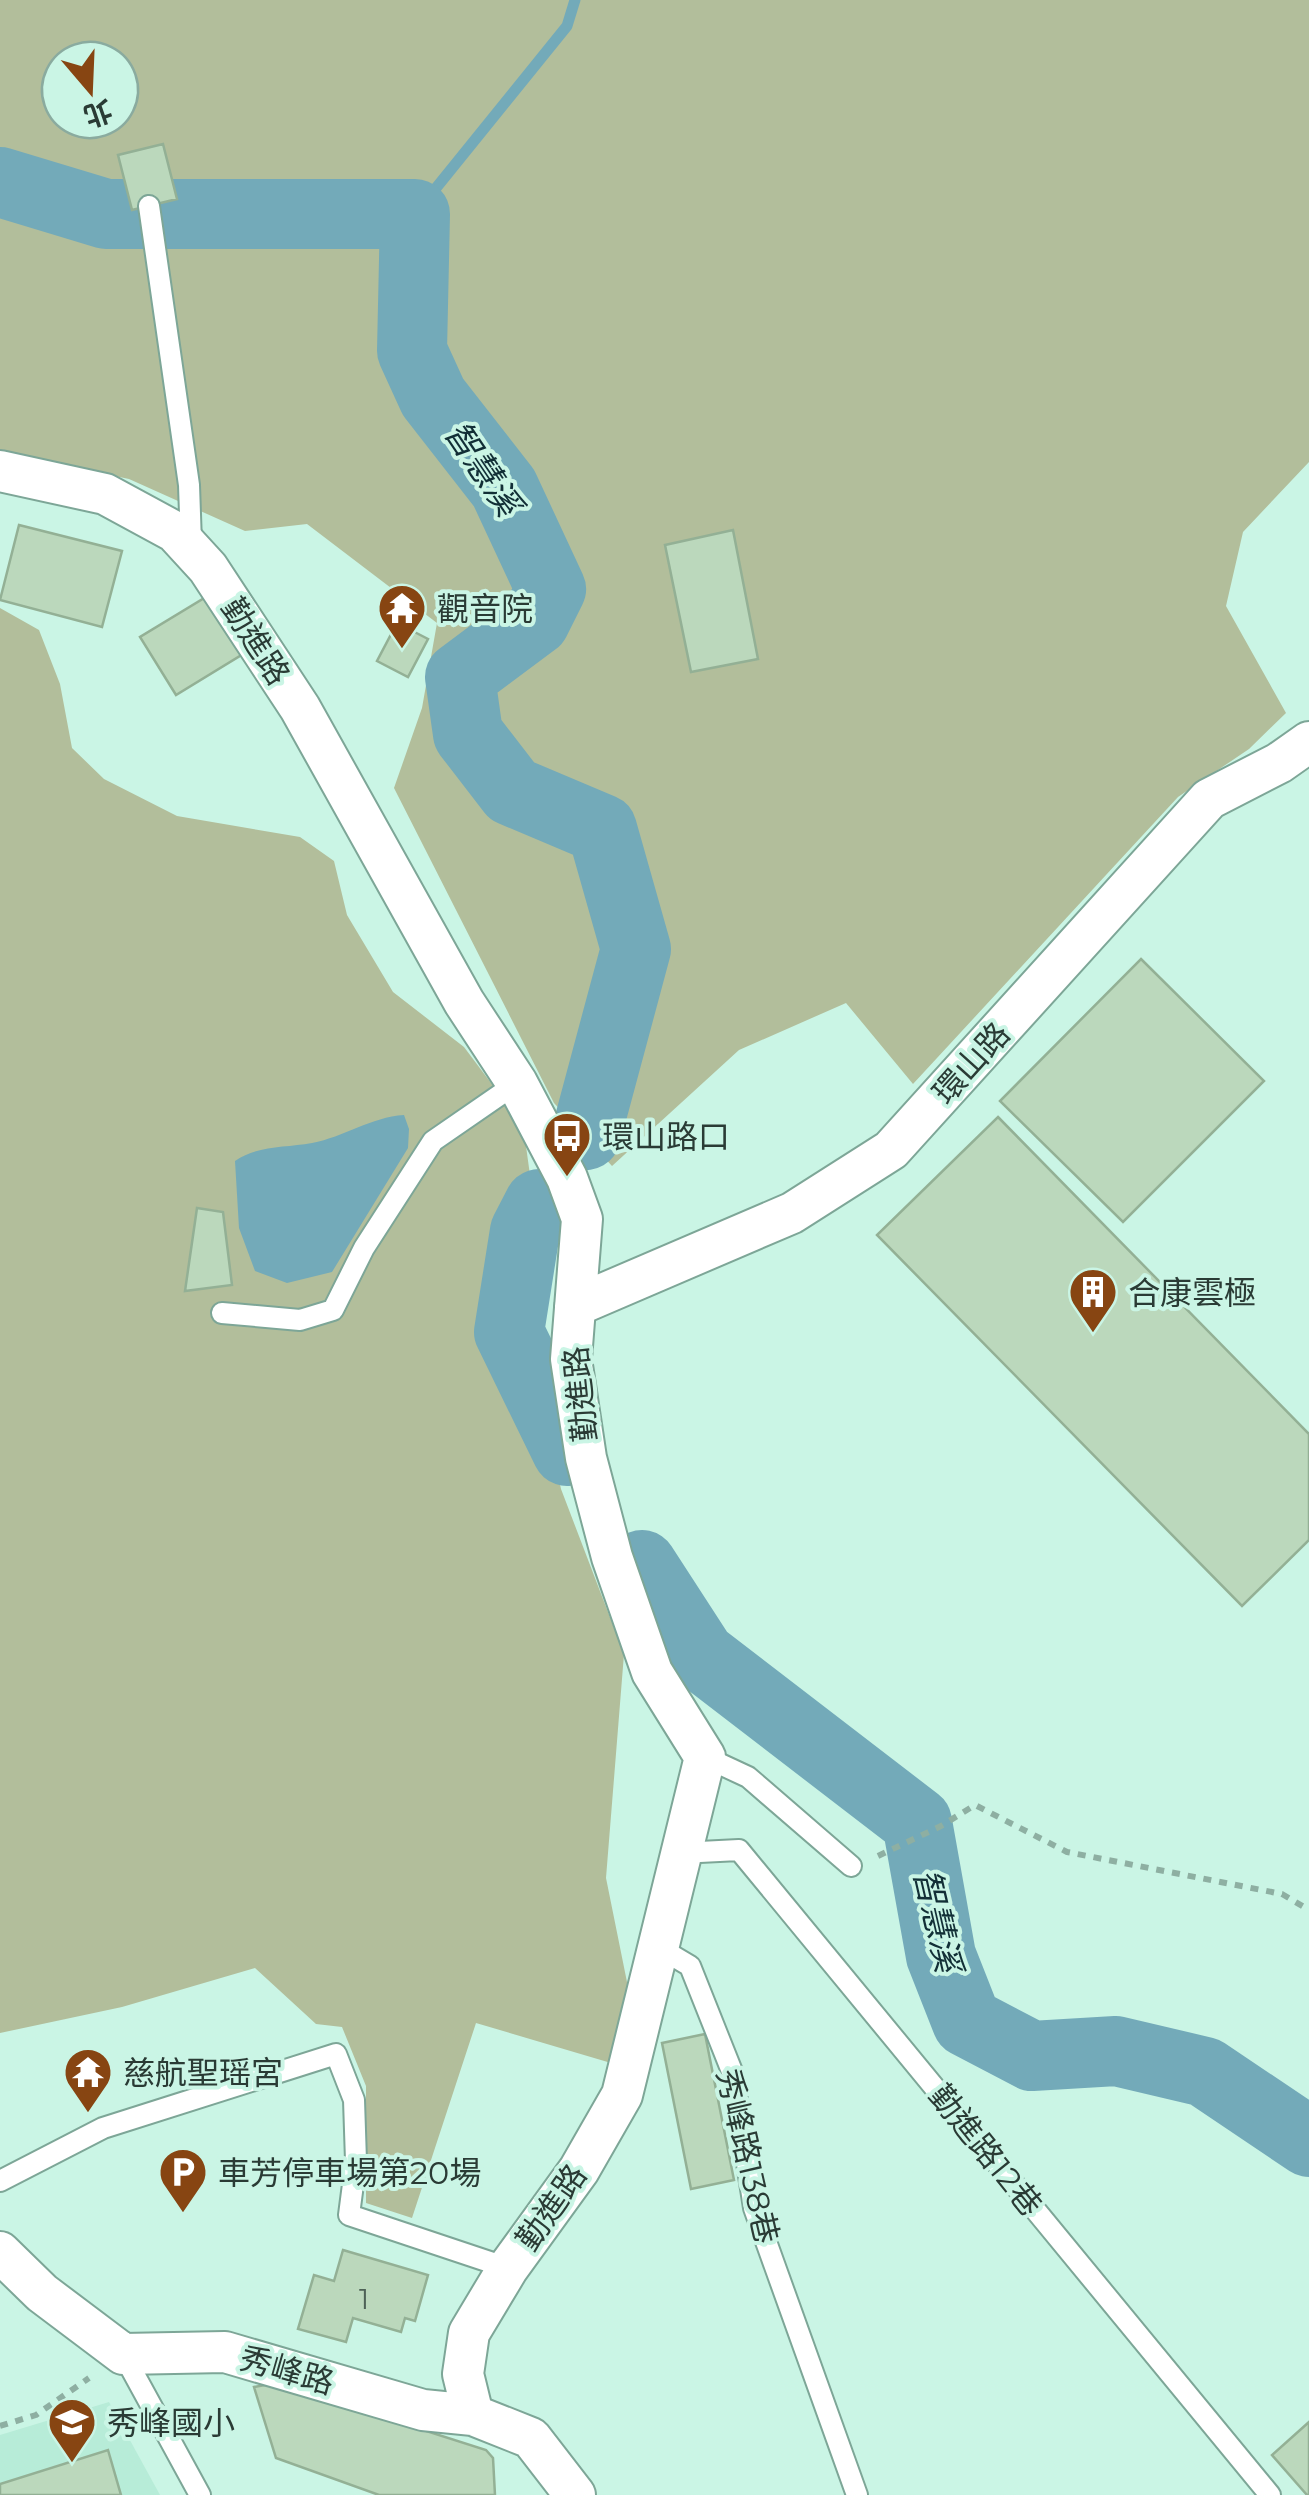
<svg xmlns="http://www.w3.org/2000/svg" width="1309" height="2495" viewBox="0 0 1309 2495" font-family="Montserrat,'Noto Sans TC',sans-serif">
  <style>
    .built { fill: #b7ecd8 }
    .green { fill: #b2be9b; fill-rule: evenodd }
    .water { fill: #73aab9 }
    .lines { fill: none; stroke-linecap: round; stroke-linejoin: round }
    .stream { stroke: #73aab9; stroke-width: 11 }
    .river { stroke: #73aab9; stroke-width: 70 }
    .building { fill: #bbd8bc; stroke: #93b095; stroke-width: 2.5 }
    .service-casing { stroke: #7da697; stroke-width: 24 }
    .minor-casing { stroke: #7da697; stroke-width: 44 }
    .path { stroke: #8eafa2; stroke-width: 6; stroke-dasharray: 8 8; stroke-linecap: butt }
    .service { stroke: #fff; stroke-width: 20 }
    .minor { stroke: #fff; stroke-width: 40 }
    .labels { text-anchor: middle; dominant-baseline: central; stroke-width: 8; stroke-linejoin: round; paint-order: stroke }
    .number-label { font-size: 28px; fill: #4e6257 }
    .poi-label { font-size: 32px; fill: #2a3b35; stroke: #caf5e5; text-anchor: start }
    .street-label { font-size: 32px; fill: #2a3b35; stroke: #caf5e5 }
    .water-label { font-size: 35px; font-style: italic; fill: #122f36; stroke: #caf5e5 }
  </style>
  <rect width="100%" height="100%" fill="#caf5e5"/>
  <path class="built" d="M 109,2402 L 160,2495 L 0,2495 L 0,2435 Z"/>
  <path class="green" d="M 0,0 L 1309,0 L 1309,462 L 1243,532 L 1226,606 L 1286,713 L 1249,749 L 1178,797 L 913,1084 L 846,1003 L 739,1050 L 612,1166 L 554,1103 L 394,788 L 422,708 L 437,623 L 307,524 L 245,531 L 129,479 L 0,452 ZM 60,60 L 120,60 L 120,120 L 60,120 Z
    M 0,608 L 39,630 L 60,684 L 72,748 L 104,779 L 177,816 L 300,837 L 334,861 L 347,915 L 393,992 L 464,1047 L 515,1115 L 526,1146 L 542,1263 L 531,1353 L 561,1489 L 624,1654 L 606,1878 L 628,1987 L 611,2063 L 476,2023 L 412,2218 L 366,2203 L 366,2086 L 342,2027 L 316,2024 L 255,1968 L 122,2007 L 0,2033 Z"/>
  <path class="water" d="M 404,1115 L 409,1129 L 408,1148 L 332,1272 L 287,1283 L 255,1271 L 239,1228 L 235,1161 C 258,1145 285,1148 312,1143 C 344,1137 371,1117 404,1115 Z"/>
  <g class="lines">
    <path class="stream" d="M 415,214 L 567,26 L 575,0"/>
    <path class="river" d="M 0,182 L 106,214 L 415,214 L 412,351 L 433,397 L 504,488 L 551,589 L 535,621 L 460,677 L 468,734 L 512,791 L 602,829 L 636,949 L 586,1135
      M 539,1204 L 525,1231 L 509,1332 L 567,1451
      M 642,1565 L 701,1656 L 917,1822 L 941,1956 L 967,2022 L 1032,2056 L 1116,2051 L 1205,2072 L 1309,2142"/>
  </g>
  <path class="building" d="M 163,144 L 177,199 L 132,210 L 118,155 Z
    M 19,525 L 122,551 L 102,627 L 0,600 Z
    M 733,530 L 758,659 L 691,672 L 665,545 Z
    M 206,597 L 243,654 L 176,695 L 140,637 Z
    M 397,623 L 428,639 L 408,677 L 377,661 Z
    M 1141,959 L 1264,1081 L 1123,1222 L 1000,1101 Z
    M 998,1117 L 1309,1434 L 1309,1540 L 1242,1606 L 877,1235 Z
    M 197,1208 L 223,1212 L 232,1285 L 185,1291 Z
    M 705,2034 L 734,2180 L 691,2189 L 662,2043 Z
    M 343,2250 L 428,2275 L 415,2321 L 405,2318 L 401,2332 L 353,2318 L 346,2342 L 298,2329 L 314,2275 L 334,2281 Z
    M 276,2383 L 486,2450 L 493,2458 L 495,2495 L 379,2495 L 276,2458 L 254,2387 Z
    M 1309,2422 L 1309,2495 L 1307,2495 L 1272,2455 Z
    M 108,2450 L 121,2495 L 0,2495 L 0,2484 Z"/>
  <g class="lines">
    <g class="service-casing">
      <path id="service" d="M 149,206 L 189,485 L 191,543
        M 222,1313 L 300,1320 L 333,1310 L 364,1248 L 433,1141 L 517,1083
        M 705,1757 L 748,1777 L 851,1866
        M 680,1853 L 739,1850 L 1270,2495
        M 658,1947 L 690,1966 L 733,2074 L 754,2208 L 857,2495
        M 0,2181 L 103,2128 L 336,2054 L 354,2100 L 356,2161 L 349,2215 L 508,2268
        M 123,2354 L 200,2495"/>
    </g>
    <g class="minor-casing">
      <path id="minor" d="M 0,471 L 105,494 L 175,532 L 208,568 L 300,708 L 464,1002 L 517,1083 L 567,1178 L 582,1219 L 571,1359 L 586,1458 L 612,1557 L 652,1672 L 705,1757 L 622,2095 L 579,2170 L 508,2268 L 469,2333 L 463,2374 L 473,2415
        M 575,1306 L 792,1213 L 891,1150 L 1209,799 L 1279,763 L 1309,742
        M 0,2252 L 42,2293 L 123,2354 L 225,2352 L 423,2410 L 473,2415 L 531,2438 L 575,2495"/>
    </g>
    <path class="path" d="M 878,1856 L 941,1826 L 975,1805 L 1067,1852 L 1282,1894 L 1309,1910
      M 0,2426 L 36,2415 L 89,2378"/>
    <use href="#service" class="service"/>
    <use href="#minor" class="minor"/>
  </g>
  <defs>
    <g id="temple-pin" transform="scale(2.5)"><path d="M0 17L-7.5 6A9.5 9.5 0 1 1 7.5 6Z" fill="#874512" stroke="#caf5e5"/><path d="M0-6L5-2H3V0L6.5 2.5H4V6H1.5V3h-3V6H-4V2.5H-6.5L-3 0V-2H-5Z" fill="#fff"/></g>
    <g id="bus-pin" transform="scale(2.5)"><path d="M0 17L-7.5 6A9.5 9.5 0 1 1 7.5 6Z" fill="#874512" stroke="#caf5e5"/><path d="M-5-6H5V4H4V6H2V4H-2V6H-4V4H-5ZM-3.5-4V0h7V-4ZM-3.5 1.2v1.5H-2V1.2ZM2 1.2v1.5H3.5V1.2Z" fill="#fff"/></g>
    <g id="building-pin" transform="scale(2.5)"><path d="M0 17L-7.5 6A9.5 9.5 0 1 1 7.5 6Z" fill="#874512" stroke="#caf5e5"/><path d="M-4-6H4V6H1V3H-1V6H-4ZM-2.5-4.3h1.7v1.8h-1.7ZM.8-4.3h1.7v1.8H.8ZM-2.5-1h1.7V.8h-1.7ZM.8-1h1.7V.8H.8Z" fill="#fff"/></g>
    <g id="parking-pin" transform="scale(2.5)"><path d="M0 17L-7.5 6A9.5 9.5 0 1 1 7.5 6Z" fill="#874512" stroke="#caf5e5"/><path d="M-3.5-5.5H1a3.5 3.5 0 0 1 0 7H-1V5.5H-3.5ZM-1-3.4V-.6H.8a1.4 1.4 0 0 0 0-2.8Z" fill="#fff"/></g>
    <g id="school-pin" transform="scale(2.5)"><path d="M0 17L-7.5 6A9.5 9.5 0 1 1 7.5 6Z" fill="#874512" stroke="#caf5e5"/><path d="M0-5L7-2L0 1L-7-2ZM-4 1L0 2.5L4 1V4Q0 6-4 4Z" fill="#fff"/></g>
  </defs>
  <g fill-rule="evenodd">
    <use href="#temple-pin" x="402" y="608"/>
    <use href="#bus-pin" x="567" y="1136"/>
    <use href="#building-pin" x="1093" y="1292"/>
    <use href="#temple-pin" x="88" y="2072"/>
    <use href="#parking-pin" x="183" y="2172"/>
    <use href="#school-pin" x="72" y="2422"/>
  </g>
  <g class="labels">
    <g class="number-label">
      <text x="364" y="2299">1</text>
    </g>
    <g class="poi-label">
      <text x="437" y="608">觀音院</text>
      <text x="602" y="1136">環山路口</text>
      <text x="1128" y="1292">合康雲極</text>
      <text x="123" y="2072">慈航聖瑶宮</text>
      <text x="218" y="2172">車芳停車場第20場</text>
      <text x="107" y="2422">秀峰國小</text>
    </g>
    <g class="street-label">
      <text transform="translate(256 641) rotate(57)">勤進路</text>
      <text transform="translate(971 1063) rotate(-48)">環山路</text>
      <text transform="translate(580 1394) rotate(-96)">勤進路</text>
      <text transform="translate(986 2150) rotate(51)">勤進路12巷</text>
      <text transform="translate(748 2156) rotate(77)">秀峰路138巷</text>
      <text transform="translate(551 2207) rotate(-55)">勤進路</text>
      <text transform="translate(287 2370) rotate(16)">秀峰路</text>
    </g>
    <g class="water-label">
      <text transform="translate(483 468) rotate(56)">智慧溪</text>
      <text transform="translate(938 1920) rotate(77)">智慧溪</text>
    </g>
  </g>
  <g transform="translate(90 90) rotate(161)"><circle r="48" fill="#caf5e5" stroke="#8aab9f" stroke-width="2.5"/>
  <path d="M0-8L18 38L0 25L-18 38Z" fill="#874512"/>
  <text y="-15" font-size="28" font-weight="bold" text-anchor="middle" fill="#2a3b35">北</text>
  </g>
</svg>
